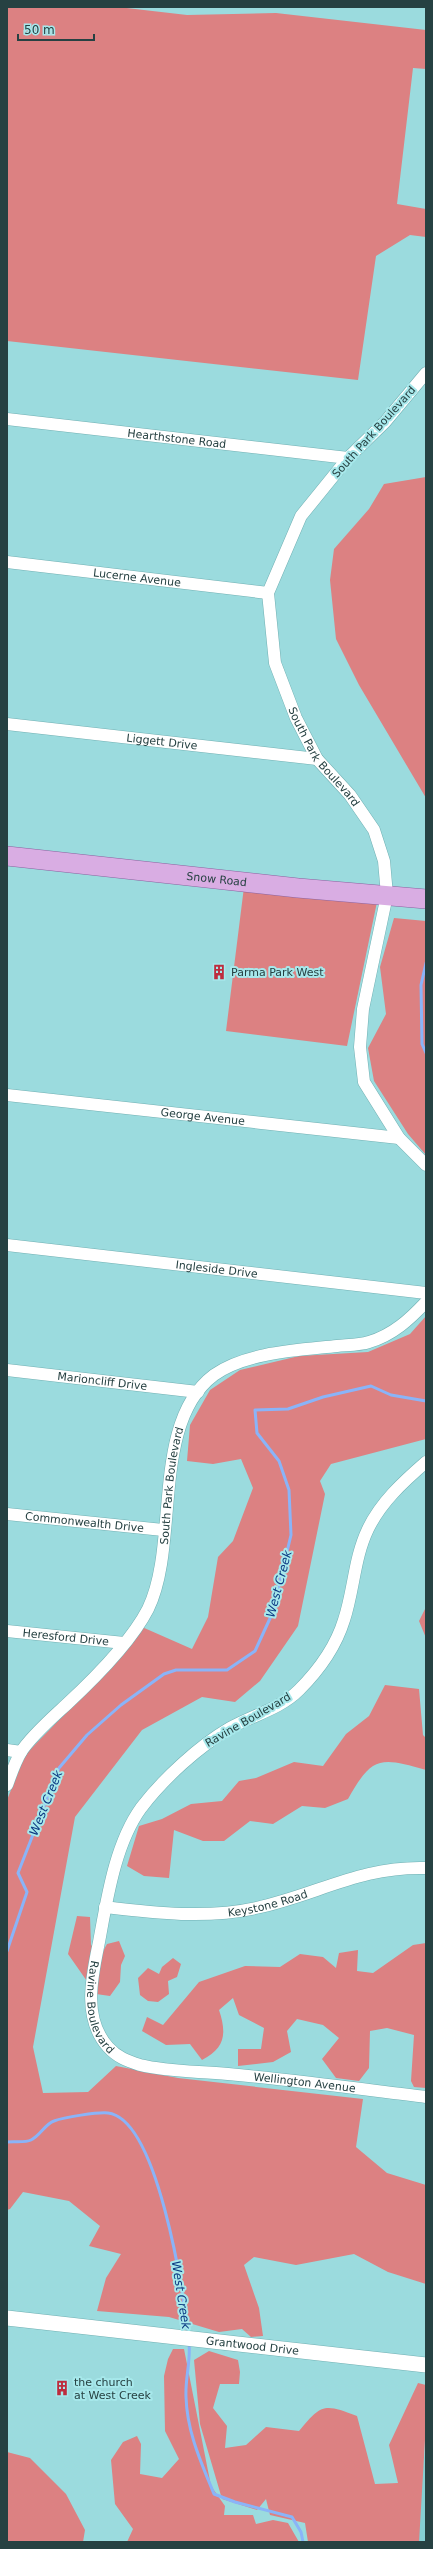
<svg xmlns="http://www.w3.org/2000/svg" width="433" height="2549" viewBox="0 0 433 2549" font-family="'DejaVu Sans',sans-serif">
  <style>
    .built { fill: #85cfd3 }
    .green { fill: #dc8182 }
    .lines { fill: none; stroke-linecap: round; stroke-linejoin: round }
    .stream { stroke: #8ab4f8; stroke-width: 3 }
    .minor-casing { stroke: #71b0b3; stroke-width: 13 }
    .tertiary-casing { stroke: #71b0b3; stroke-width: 16 }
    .primary-casing { stroke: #8a639f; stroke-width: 20 }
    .minor { stroke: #fff; stroke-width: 12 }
    .tertiary { stroke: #fff; stroke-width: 15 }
    .primary { stroke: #d9ade3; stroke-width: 19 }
    .labels { text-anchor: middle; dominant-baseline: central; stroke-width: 4; stroke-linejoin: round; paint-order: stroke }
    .street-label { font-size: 11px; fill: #264142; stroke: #a7e8eb }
    .poi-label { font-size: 11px; fill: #264142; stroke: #a7e8eb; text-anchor: start }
    .water-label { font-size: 12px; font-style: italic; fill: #0b3982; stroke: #a7e8eb }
  </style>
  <rect width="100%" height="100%" fill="#9bdbde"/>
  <path class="built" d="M 426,2442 L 426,2542 L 414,2542 Z"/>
  <path class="green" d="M 7,7 L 118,7 L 187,15 L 276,13 L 426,30 L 426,69 L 413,68 L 397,204 L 426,209 L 426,237 L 410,235 L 376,256 L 358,380 L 7,341 Z
    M 426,477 L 426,798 L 359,685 L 336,639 L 330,580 L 334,549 L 369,509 L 384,484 Z
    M 244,887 L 377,902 L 347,1046 L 226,1031 Z
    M 394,918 L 426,921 L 426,1155 L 408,1134 L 374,1081 L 368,1048 L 386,1014 L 380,967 Z
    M 426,1316 L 426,1439 L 331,1464 L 320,1481 L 325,1494 L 298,1626 L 260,1681 L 235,1702 L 202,1697 L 142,1730 L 75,1817 L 33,2047 L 43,2093 L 88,2092 L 116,2066 L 178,2078 L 363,2099 L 356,2147 L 387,2173 L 426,2185 L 426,2284 L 388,2272 L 354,2254 L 296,2265 L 254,2257 L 244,2265 L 259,2308 L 263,2336 L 251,2337 L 242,2329 L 219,2332 L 169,2317 L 97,2311 L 106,2278 L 121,2254 L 89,2246 L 100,2226 L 69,2201 L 23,2192 L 10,2209 L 7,2210 L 7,1800 L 25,1755 L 94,1684 L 142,1627 L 192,1649 L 208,1617 L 218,1557 L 233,1541 L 253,1488 L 241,1459 L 213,1464 L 187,1461 L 190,1425 L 210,1390 L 240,1370 L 299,1356 L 368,1352 L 410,1334 Z
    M 426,1607 L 426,1638 L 419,1621 Z
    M 385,1685 L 419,1689 L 423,1735 L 426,1738 L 426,1770 C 380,1757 372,1756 348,1799 L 325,1808 L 302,1806 L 273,1824 L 250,1821 L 224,1841 L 203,1841 L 174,1830 L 169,1878 L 144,1876 L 127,1866 L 139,1826 L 162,1819 L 191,1804 L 222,1801 L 239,1781 L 256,1778 L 294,1762 L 323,1766 L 346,1734 L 369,1716 Z
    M 77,1916 L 90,1917 L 91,1945 L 101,1955 L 107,1944 L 119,1941 L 125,1956 L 121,1965 L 120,1982 L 110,1996 L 96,1994 L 68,1954 Z
    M 426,1943 L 426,2088 L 414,2087 L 411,2081 L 414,2035 L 387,2028 L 370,2031 L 369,2068 L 359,2081 L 336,2078 L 322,2059 L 339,2038 L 323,2025 L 297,2019 L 287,2031 L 291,2052 L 273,2062 L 238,2066 L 238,2049 L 261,2049 L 264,2028 L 239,2015 L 233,1998 L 219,2010 C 227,2034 225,2048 202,2060 L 190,2044 L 166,2045 L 142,2031 L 147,2017 L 163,2025 L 199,1982 L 245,1966 L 280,1967 L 300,1954 L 323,1957 L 336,1968 L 339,1953 L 358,1950 L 357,1971 L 373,1973 L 413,1945 Z
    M 173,1958 L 181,1964 L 177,1977 L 168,1981 L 169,1994 L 158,2002 L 148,2001 L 140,1995 L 138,1978 L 148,1968 L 159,1974 L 162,1967 Z
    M 173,2349 L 184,2349 L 211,2486 L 225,2506 L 224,2515 L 253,2515 L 256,2524 L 273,2520 L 288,2523 L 299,2542 L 127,2542 L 133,2529 L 115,2504 L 111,2460 L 123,2442 L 137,2436 L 141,2444 L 140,2474 L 162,2478 L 179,2459 L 165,2431 L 164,2376 L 168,2359 Z
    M 209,2351 L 238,2360 L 240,2372 L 239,2384 L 220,2384 L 213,2408 L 227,2426 L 225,2448 L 246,2445 L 266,2427 L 299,2431 C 321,2404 324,2403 357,2416 L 375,2484 L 398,2483 L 389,2445 L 418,2383 L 426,2385 L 426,2423 L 419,2542 L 308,2542 L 305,2523 L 270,2515 L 266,2499 L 257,2510 L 222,2499 L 200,2424 L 194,2360 Z
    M 7,2452 L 30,2458 L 66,2494 L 85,2530 L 83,2542 L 7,2542 Z"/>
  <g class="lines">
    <path class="stream" d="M 426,963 L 421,985 L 422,1044 L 426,1053
      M 7,1951 L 27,1892 L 18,1873 L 59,1768 L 87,1735 L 121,1705 L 164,1674 L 176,1670 L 227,1670 L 255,1651 L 272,1614 L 291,1535 L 289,1490 L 279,1461 L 257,1433 L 255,1410 L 288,1409 L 323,1397 L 371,1386 L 391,1395 L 426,1401
      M 7,2142 C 14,2141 25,2143 31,2140 C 40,2136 45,2124 54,2121 C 64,2117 98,2112 108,2113 C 158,2119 183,2292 188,2334
      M 189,2342 C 191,2361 185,2378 186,2397 C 187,2432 201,2462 214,2494 L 235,2502 L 292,2517 L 301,2532 L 303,2542"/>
    <g class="minor-casing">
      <g id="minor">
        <path id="s1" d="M 426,373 L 385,422 L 348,458 L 301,516 L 268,593 L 275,663 L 296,718 L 317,759 L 350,795 L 374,830 L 384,861 L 387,895 L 363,1009 L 360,1047 L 364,1082 L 399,1138 L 426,1165"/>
        <path id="s2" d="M 7,419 L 348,458"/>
        <path id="s3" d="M 7,562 L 268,593"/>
        <path id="s4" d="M 7,724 L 317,759"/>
        <path id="s5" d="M 7,1095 L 399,1138"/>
        <path id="s6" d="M 7,1245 L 426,1293"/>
        <path id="s7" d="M 7,1370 L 198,1392"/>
        <path id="s8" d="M 426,1462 C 403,1482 381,1502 368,1529 C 354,1558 354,1590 344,1620 C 336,1646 318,1671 299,1690 C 280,1709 253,1715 230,1728 C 199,1746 163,1779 141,1808 C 115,1844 107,1899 99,1942 C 92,1976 82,2018 108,2047 C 117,2057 127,2061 140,2065 C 169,2072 198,2071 228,2074 C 294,2080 360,2089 426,2097"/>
        <path id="s9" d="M 7,1514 L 163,1530"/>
        <path id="s10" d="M 7,1631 L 124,1643"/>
        <path d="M 7,1750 L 21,1752"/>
        <path id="s11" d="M 7,1785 C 11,1774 15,1762 21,1752 C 31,1736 53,1717 67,1704 C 95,1678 131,1642 148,1609 C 180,1544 150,1423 214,1375 C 246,1352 300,1350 337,1346 C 347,1345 360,1345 369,1342 C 393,1335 410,1319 426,1302"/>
        <path id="s12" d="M 105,1907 C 156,1913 206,1919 256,1908 C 317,1895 360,1866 426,1868"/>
      </g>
    </g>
    <g class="tertiary-casing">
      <g id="tertiary">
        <path id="s13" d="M 7,2318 L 426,2365"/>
      </g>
    </g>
    <g class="primary-casing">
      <g id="primary">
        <path id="s14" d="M 7,856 L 298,888 L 426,899"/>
      </g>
    </g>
    <use href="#minor" class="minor"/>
    <use href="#tertiary" class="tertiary"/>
    <use href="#primary" class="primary"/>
  </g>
  <defs>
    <g id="building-bare" transform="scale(1.2)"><path d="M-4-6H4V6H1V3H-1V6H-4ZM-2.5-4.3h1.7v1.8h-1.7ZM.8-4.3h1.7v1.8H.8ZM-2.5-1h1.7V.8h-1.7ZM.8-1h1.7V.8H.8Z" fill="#bd2c3e" stroke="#a7e8eb" stroke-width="2.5" paint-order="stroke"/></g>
  </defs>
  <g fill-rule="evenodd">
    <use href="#building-bare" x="219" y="972"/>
    <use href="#building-bare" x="62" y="2388"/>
  </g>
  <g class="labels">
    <g class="street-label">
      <text transform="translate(374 432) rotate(-48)">South Park Boulevard</text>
      <text stroke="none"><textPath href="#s2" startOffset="171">Hearthstone Road</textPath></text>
      <text stroke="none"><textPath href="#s3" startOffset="131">Lucerne Avenue</textPath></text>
      <text stroke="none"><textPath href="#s4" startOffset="156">Liggett Drive</textPath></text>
      <text stroke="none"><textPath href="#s1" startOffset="451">South Park Boulevard</textPath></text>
      <text stroke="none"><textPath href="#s14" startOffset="211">Snow Road</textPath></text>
      <text stroke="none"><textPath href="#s5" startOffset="197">George Avenue</textPath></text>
      <text stroke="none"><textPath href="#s6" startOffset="211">Ingleside Drive</textPath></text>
      <text stroke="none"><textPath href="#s7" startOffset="96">Marioncliff Drive</textPath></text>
      <text stroke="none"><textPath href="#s11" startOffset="354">South Park Boulevard</textPath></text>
      <text stroke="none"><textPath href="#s9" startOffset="78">Commonwealth Drive</textPath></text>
      <text stroke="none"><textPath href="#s10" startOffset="59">Heresford Drive</textPath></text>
      <text transform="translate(248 1720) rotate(-30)">Ravine Boulevard</text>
      <text stroke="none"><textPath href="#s12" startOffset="164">Keystone Road</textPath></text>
      <text stroke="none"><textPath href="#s8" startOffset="676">Ravine Boulevard</textPath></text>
      <text stroke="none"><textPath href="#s8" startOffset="921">Wellington Avenue</textPath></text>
      <text stroke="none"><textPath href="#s13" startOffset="247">Grantwood Drive</textPath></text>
    </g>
    <g class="poi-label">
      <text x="231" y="972">Parma Park West</text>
      <text x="74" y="2382">the church<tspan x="74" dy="13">at West Creek</tspan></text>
    </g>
    <g class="water-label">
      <text transform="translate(279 1584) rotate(-75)">West Creek</text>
      <text transform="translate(46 1803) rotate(-68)">West Creek</text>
      <text transform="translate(181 2295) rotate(81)">West Creek</text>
    </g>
  </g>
  <rect width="433" height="2549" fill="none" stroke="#264142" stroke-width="16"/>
  <path d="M18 34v6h76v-6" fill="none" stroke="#264142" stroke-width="2"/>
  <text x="24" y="34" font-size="12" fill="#264142" stroke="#a7e8eb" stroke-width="3" paint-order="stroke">50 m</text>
</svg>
